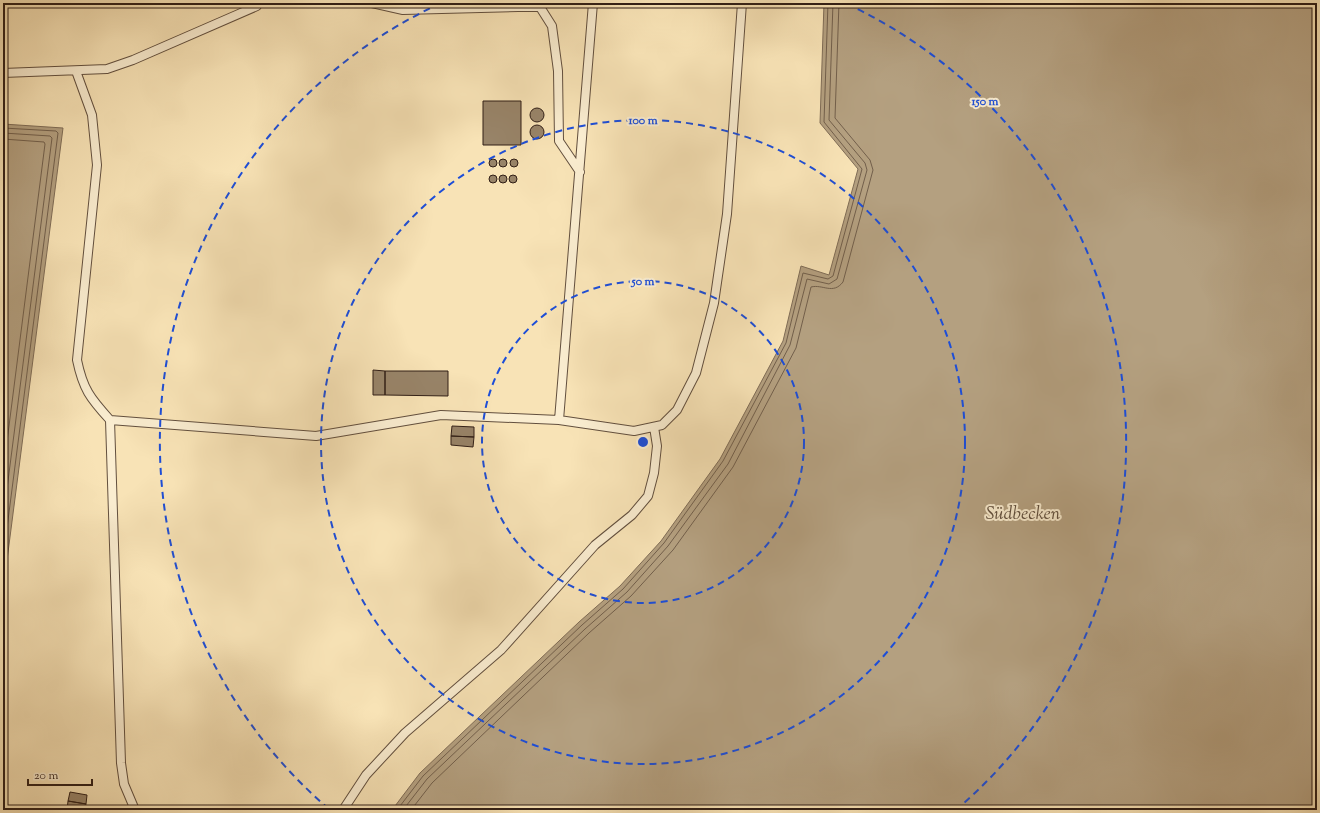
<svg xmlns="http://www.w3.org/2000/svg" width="1320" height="813" viewBox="0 0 1320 813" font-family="'Sorts Mill Goudy',serif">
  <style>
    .water { fill: #b4a080; stroke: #7f6c56 }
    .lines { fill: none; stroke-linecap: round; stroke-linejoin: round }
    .shore { stroke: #725f4b; stroke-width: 1 }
    .building { fill: #988469; stroke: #301e16 }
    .lane-casing { stroke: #624f3e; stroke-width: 10 }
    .lane { stroke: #faedd0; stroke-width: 8 }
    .ring { fill: none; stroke: #1d4ed8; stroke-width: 2; stroke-dasharray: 7 5 }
    .labels { text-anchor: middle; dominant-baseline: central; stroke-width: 4; stroke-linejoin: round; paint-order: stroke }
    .water-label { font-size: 18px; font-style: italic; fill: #5e4c3b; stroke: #faedd0 }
    .centre { fill: #1d4ed8; stroke: #faedd0; stroke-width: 2 }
    .ring-label { font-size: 12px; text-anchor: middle; font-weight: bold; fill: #1d4ed8; stroke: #faedd0; stroke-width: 4; stroke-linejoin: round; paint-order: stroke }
  </style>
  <rect width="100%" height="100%" fill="#f8e3b6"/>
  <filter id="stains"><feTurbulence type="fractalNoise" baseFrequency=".005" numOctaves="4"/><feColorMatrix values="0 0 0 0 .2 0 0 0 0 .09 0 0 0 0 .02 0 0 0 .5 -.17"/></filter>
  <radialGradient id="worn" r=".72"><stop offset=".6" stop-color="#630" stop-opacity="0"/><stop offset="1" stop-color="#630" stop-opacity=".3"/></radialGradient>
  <path class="water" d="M 824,3 L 1317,3 L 1317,810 L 392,810 L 420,773 L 579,622 L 620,586 L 661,541 L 720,459 L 783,341 L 801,266 L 829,275 L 858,169 L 820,123 Z
    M 3,124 L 63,128 L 3,591 Z"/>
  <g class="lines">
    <path class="shore" d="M 3,128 L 56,131 L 58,133 L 3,559
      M 3,133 L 50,136 L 52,138 L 3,520
      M 3,139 L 44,142 L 45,144 L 3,473
      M 397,810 L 423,776 L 582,625 L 623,589 L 664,543 L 723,461 L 786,343 L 803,273 L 828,279 L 833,276 L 862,169 L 824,122 L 828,3
      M 403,810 L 427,779 L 585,629 L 627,592 L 668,546 L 728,464 L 790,345 L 807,279 L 829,284 L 837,279 L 867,170 L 865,163 L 829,120 L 833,3
      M 411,810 L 432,783 L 589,633 L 631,596 L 673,550 L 733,467 L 796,348 L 811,287 C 823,284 833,295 843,282 L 873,170 L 870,160 L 835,118 L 839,3"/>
  </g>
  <path class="building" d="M 483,101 L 521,101 L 521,145 L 483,145 Z
    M530 115a7 7 0 1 1 14 0a7 7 0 1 1-14 0Z
    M530 132a7 7 0 1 1 14 0a7 7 0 1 1-14 0Z
    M499 163a4 4 0 1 1 8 0a4 4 0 1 1-8 0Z
    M489 163a4 4 0 1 1 8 0a4 4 0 1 1-8 0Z
    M510 163a4 4 0 1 1 8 0a4 4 0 1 1-8 0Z
    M489 179a4 4 0 1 1 8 0a4 4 0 1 1-8 0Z
    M509 179a4 4 0 1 1 8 0a4 4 0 1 1-8 0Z
    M499 179a4 4 0 1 1 8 0a4 4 0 1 1-8 0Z
    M 373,370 L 385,371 L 385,395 L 373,395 Z
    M 385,371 L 448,371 L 448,396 L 385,395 Z
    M 452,426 L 474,427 L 474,437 L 451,436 Z
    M 451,436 L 474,437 L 473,447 L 451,445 Z
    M 70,792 L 87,795 L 86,804 L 68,801 Z
    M 68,801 L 86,804 L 85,810 L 67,810 Z"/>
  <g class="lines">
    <g class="lane-casing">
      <path id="lane" d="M 372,3 L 403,10 L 518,7 L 518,3
        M 518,7 L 540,7 L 552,26 L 558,71 L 559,141 L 580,172
        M 76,71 L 92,115 L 97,165 L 77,360 C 83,389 90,398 110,420 L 316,436 L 441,415 L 559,420 L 634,431 L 662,425 L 677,410 L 696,373 L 714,303 L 727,214 L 742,3
        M 3,73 L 107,69 L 133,60 L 257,6 L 258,3
        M 110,420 L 121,763 L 124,784 L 135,810
        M 559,420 L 593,3
        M 343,810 L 366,775 L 405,733 L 501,650 L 595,545 L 632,515 L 648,496 L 654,473 L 657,446 L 654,427"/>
    </g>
    <use href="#lane" class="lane"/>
  </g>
  <g class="ring">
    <circle cx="643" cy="442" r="161"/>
    <circle cx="643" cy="442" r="322"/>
    <path d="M329 809A483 483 0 0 1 439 4M847 4A483 483 0 0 1 957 809"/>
  </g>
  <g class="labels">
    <g class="water-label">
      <text x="1023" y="515">Südbecken</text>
    </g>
  </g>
  <circle cx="643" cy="442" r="6" class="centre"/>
  <g class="ring-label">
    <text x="985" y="105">150 m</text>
    <text x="643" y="124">100 m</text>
    <text x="643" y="285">50 m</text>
  </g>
  <rect width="1320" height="813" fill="none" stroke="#f8e3b6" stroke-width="16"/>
  <rect x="4" y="4" width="1312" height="805" fill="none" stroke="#301e16" stroke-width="2"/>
  <rect x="8" y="8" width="1304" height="797" fill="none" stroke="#301e16"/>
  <path d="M28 779v6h64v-6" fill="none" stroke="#301e16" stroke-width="2"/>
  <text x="34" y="779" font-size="12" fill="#301e16" stroke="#faedd0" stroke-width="3" paint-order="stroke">20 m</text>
  <rect width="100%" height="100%" filter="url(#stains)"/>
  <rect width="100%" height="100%" fill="url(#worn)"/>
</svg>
